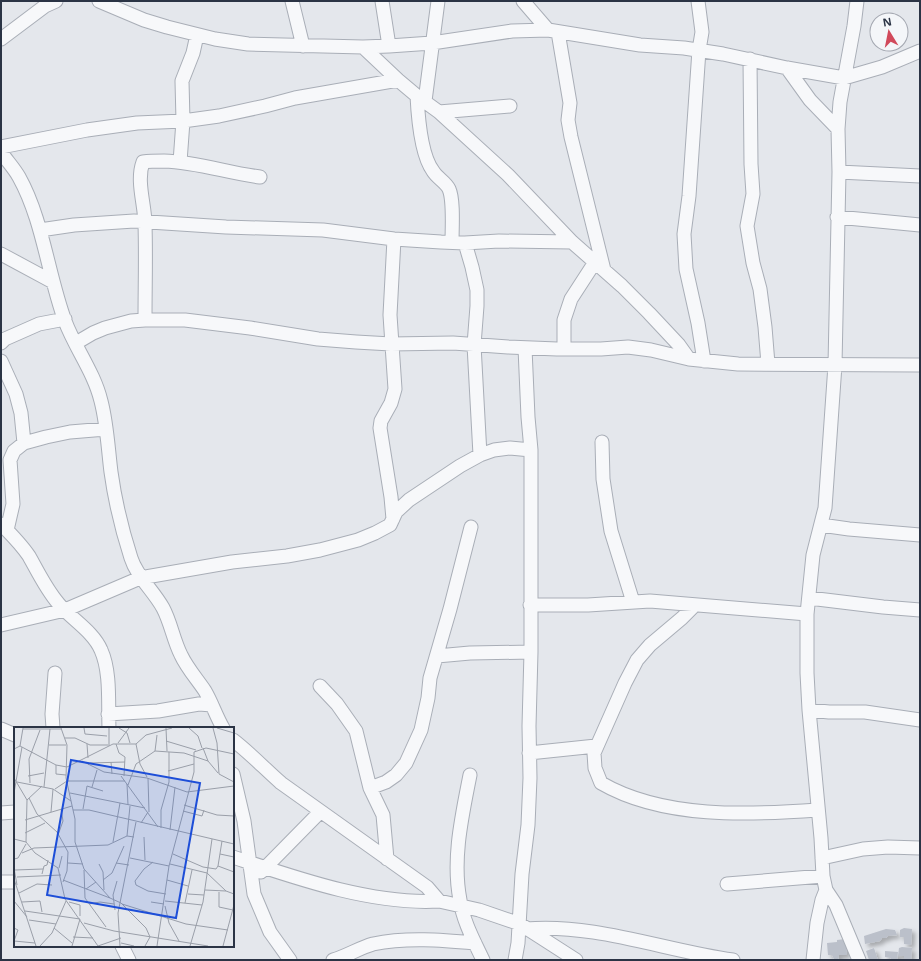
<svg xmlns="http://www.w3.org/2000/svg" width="921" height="961" viewBox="0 0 921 961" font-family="'Noto Sans',sans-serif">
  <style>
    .building { fill: #bbc0ca; filter: url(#shadow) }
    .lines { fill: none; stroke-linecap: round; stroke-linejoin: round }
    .minor-casing { stroke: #a9aeb7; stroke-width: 15 }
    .minor { stroke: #f7f8fa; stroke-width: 13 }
    .inset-road { fill: none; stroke: #9a9fa9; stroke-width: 1 }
    .view { fill: #1d4ed8; fill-opacity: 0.15; stroke: #1d4ed8; stroke-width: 2 }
    .inset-edge { fill: none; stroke: #2b3445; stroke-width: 2 }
  </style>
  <defs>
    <filter id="shadow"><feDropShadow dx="3.5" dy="3.5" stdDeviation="2" flood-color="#0004"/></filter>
  </defs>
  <rect width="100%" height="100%" fill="#e4e7ec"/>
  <path class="building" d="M 904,928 L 912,929 L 911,945 L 904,944 L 904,937 L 900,937 L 900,930 Z
    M 886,929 L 895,930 L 897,935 L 888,936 L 886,938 L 882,938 L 880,941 L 865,944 L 864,936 Z
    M 845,939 L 847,955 L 839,955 L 838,960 L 834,959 L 832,955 L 828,955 L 827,943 L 837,942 L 837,940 Z
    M 902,947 L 912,948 L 911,960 L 904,960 L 904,956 L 898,956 L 899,948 Z
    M 874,948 L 878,960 L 869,960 L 866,951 Z
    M 885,951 L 898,952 L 897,960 L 890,960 L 891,958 L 885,957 Z"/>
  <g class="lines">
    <g class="minor-casing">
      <path id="minor" d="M 99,1 L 144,20 L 167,27 L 215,39 L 248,44 L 363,47 L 389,46 L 432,43 L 512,31 L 548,30 L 640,45 L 684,48 L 723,54 L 787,68 L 844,78 L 882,67 L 920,51
        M 292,1 L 303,46
        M 382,1 L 389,46
        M 523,1 L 548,30
        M 698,1 L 702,32 L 699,50 L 689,196 L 684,234 L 686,269 L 698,323 L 704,361
        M 558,32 L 570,103 L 568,120 L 571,137 L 604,270
        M 1,39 L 45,6 L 56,1
        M 363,47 L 398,80 L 417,96 L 439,112 L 508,175 L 572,242 L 622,286 L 649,313 L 679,345 L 689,359
        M 750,59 L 751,164 L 753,194 L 747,226 L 753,263 L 760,289 L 765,327 L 768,364
        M 787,68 L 810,100 L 838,129
        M 417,96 C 418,116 421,155 433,171 C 437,178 446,182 449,189 C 454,200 452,229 452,242
        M 425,101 L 438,1
        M 439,112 L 510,106
        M 1,147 L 87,130 L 137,123 L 183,121 L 219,116 L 265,106 L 295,98 L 398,80
        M 1,152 C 7,161 14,168 19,177 C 43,220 48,275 65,321 C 75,348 94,372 101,401 C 107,424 108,448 111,472 C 115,501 122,530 131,558 C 137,577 153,590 163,608 C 171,623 173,639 181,655 C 187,668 197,679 205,691 C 212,703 216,716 223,728
        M 180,162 L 183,121 L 182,81 L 193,53 L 197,35
        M 839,172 L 920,176
        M 837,217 L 920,225
        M 40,230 L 74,225 L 134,221 L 226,227 L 323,230 L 394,239 L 441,242 L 465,243 L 499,241 L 572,242
        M 465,243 L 472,267 L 477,290 L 477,306 L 474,345 L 480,455
        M 1,254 L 53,282
        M 145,320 C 145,288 146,256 145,224 C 145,205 136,181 143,162 C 150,161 157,161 164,161 C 197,162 228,173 260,177
        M 1,343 L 5,339 L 39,324 L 65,319
        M 76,343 L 93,333 L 105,328 L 131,321 L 145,320 L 185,320 L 250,328 L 318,339 L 356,342 L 391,344 L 453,343 L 508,347 L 557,349 L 601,349 L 628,347 L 651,350 L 689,359 L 738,364 L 920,365
        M 564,349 L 564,320 L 571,299 L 595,262
        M 1,361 L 16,394 L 21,413 L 24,443
        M 602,442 L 603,479 L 611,531 L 633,602
        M 393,519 L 391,497 L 380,428 L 381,421 L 391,403 L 395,389 L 390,315 L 394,239
        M 1,524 C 11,534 21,544 29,556 C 38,572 46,589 58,603 C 71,619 93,631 101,650 C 111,672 108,704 109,728
        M 821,525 L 849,529 L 920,535
        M 7,530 L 13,504 L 10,460 L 14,451 L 24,443 L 46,437 L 70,432 L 106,429
        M 809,598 L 883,607 L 920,610
        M 530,605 L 588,605 L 650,601 L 807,614
        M 695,605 L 682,618 L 650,645 L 637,660 L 625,683 L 594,753 L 595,768 L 601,783 C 663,819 749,815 818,810
        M 1,625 L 65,610 L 140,578 L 232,562 L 287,556 L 320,550 L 358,540 L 375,533 L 390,525 L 396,512 L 409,500 L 460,466 L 480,455 L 494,450 L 510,448 L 531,450
        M 437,656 L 470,653 L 531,652
        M 320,686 L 337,704 L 356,731 L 370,788 L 383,815 L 387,859
        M 809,710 L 829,712 L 865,712 L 920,720
        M 108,714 L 158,711 L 199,704 L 212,705
        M 53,728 L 52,714 L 55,673
        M 1,729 L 15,735
        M 233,740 C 250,753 265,769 281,783 L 427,887 L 439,901 L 479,910 L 520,924 L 576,960
        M 529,753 L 596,746
        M 233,774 L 244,821 L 254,894 L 270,932 L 290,960
        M 470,775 C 462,816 452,859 460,900 C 463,921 474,941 483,960
        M 370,788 L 386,782 L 396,775 L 406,763 L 421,730 L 428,698 L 430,678 L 450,609 L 471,527
        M 1,813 L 15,812
        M 233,857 C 296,878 372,905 439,901
        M 822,858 L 863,849 L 888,847 L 920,848
        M 261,872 L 320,812
        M 1,882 L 15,882
        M 727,884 L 823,876
        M 826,890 L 836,905 L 859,960
        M 526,929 C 595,923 666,951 733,960
        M 122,946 L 129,960
        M 333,960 C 347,956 359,948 373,944 C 406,937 442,940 475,943
        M 515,960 L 518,943 L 522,874 L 528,825 L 530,778 L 529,726 L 531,652 L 531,450 L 528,417 L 525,348
        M 813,960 L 817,923 L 822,900 L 826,890 L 823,876 L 821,838 L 809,710 L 807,673 L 807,614 L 813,555 L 825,508 L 835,365 L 839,172 L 838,129 L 840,102 L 854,26 L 857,1"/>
    </g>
    <use href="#minor" class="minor"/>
  </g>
  <g transform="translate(14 727)">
    <rect width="220" height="220" fill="#e4e7ec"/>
    <path class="inset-road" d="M 47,1 L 53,18 L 52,51 L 61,92 L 61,115 L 70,142 L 96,171 L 107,176 L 132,201 L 136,210 L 131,219M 70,1 L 71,7 L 93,9M 95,1 L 95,17M 105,1 L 113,6 L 116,16M 152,1 L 153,24M 175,1 L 184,9 L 188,21M 199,1 L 203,16 L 205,47 L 220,55M 203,1 L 220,6M 9,2 L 48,2M 51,11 L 61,11 L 76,18 L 96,18M 152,14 L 182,23M 104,16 L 115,1M 73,17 L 74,31M 102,17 L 105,26 L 111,30 L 110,49M 122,17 L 126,37 L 133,50M 35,18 L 52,18M 6,19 L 9,1M 189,21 L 194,34 L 204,46M 0,22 L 6,19 L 42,38 L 53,40 L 99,17 L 122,17 L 132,8 L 158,1M 141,24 L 143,8M 68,34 L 90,45 L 133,51 L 173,65 L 220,59M 97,35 L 98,47M 42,38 L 42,47 L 52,48M 74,38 L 76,36 L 111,35M 154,44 L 180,37M 14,49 L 30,46M 107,49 L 144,100M 0,51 L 13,73M 134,51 L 135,85M 3,55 L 39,62 L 57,74M 16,56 L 15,32 L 26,3M 113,57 L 114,78M 114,58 L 122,37 L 141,24 L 170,26 L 194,34M 28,59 L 13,73 L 12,115 L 21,126 L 44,141 L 51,172 L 84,219M 30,60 L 36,2M 78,60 L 83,43M 41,62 L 53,54 L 111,54M 0,66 L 8,20M 56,66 L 131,81M 15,71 L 23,87 L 43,105 L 54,125 L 53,144 L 49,155M 170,78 L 203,88 L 220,89M 69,82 L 73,59 L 89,64M 59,83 L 75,83 L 220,117M 169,84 L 188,89 L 190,83M 37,85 L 39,62M 11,93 L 58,79M 127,96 L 134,85M 147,101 L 147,83 L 155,55 L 155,25M 156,103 L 161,60M 11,106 L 31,96M 44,108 L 49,94 L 47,82M 113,109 L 116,79M 130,110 L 131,133M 0,112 L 12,115M 99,115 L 106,76M 8,126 L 20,121 L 94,118 L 113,109 L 120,110M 159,127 L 189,140 L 202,142 L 204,139 L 220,145M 206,127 L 220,130M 116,131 L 155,139M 0,132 L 4,131 L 12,117M 139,135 L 130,142 L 121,154 L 122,158 L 134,164 L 152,167M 54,136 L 69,137M 102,136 L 115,138M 85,137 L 89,145 L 90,163M 156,137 L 193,146 L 212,164 L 220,167M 204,139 L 208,114M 0,141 L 3,158M 45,141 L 48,129M 1,143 L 29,142M 70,143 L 71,171 L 92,200M 28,147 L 30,139 L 33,138 L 34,133M 3,150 L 47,148M 0,152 L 22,219M 49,153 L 96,171M 89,153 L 98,146 L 110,119M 153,153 L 174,159M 72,162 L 82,155M 191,163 L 212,164M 205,165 L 205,180 L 219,183M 5,166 L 23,157 L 38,158M 174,167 L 190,168M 0,174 L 13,190M 151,174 L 188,178M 8,175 L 26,174 L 28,185M 55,175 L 66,178 L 66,189M 137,175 L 150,177M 171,176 L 178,143M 75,177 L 86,175 L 100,177M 108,177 L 172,197 L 214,203M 151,179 L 155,196 L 165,214M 101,183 L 99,168 L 103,154M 11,184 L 66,192M 15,193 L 42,197M 70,196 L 100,204 L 194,219M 0,201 L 4,203 L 0,214M 40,201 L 58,216M 59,210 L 79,211M 0,214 L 21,216M 107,216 L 120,219M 26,219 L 38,206 L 52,174M 58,219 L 66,192M 84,219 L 107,211M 106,219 L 104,186 L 122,95M 143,219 L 155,139 L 180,45 L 180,25 L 192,21 L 220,27M 176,219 L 189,175 L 198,112M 209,219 L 220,178"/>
    <path class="view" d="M 57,33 L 186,56 L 162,191 L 33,168 Z"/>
    <rect width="220" height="220" class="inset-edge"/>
  </g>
  <rect width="921" height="961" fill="none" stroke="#2b3445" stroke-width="4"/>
  <g transform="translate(889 32) rotate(350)"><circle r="19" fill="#f4f6f9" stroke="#a4a8b1"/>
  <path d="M0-3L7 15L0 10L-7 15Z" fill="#d1495b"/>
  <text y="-6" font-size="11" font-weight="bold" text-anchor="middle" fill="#2b3445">N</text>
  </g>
</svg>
